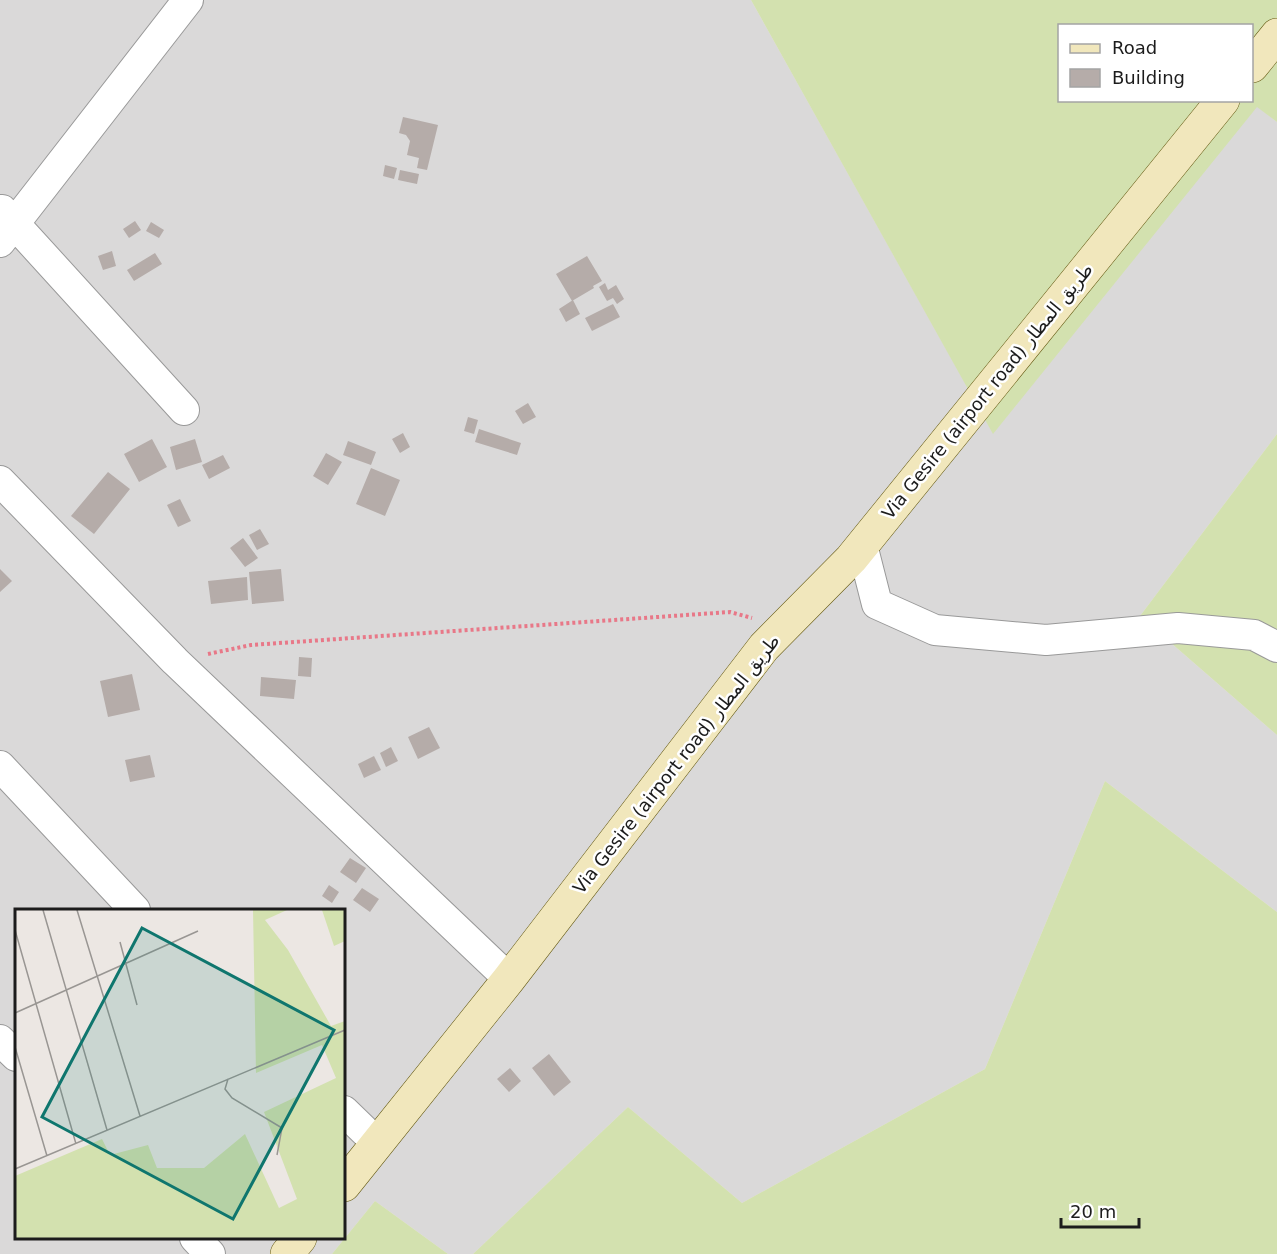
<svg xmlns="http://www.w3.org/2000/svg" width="1277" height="1254" viewBox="0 0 1277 1254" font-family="'DejaVu Sans','Noto Naskh Arabic',sans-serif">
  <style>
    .residential { fill: #dad9d9; fill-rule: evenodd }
    .grass { fill: #d3e1af; fill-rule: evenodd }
    .building { fill: #b5aca9 }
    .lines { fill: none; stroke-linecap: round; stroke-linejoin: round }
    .minor-casing { stroke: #999; stroke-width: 32 }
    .secondary-casing { stroke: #645912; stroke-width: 34 }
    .path { stroke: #e87888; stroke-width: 4; stroke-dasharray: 3 3; stroke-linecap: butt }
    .minor { stroke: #fff; stroke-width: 30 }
    .secondary { stroke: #f1e7bc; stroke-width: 33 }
    .labels { text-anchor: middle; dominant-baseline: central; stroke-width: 5; stroke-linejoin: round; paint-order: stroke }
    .street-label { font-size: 18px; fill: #1c1c1c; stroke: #fff }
    .inset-road { fill: none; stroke: #999693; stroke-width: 1.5 }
    .view { fill: #0f766e; fill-opacity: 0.15; stroke: #0f766e; stroke-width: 3 }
    .inset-edge { fill: none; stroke: #1c1c1c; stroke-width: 3 }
  </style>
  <rect width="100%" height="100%" fill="#ece7e3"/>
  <path class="residential" d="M 0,0 L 751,0 L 993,433 L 1257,106 L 1277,122 L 1277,434 L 1140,616 L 1277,735 L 1277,912 L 1105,781 L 985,1069 L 742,1203 L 628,1107 L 473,1254 L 448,1254 L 375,1201 L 332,1254 L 0,1254 ZM 16,910 L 344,910 L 344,1238 L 16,1238 Z"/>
  <path class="grass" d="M 751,0 L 1277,0 L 1277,122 L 1257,107 L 993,434 ZM 1060,26 L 1252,26 L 1252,100 L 1060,100 Z
    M 1277,434 L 1277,735 L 1140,616 Z
    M 1105,781 L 1277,912 L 1277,1254 L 473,1254 L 628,1107 L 742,1203 L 985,1069 Z
    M 375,1201 L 448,1254 L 332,1254 Z"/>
  <path class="building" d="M 403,117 L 438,125 L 427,170 L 417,168 L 419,158 L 407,155 L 410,141 L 406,135 L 399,133 Z
    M 385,165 L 397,168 L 394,179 L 383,176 Z
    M 400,170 L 419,174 L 417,184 L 398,180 Z
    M 135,221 L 141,230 L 129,238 L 123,229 Z
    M 151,222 L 164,230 L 159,238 L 146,231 Z
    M 112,251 L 116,266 L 103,270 L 98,256 Z
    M 155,253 L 162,264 L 134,281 L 127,270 Z
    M 587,256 L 602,281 L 593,286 L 594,288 L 572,301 L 556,274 Z
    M 605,283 L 608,290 L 616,285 L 624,299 L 617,304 L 613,298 L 607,301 L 599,287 Z
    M 573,300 L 580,314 L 566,322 L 559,309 Z
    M 613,304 L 620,317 L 592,331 L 585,318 Z
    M 528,403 L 536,417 L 523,424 L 515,411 Z
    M 468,417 L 478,420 L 474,434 L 464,431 Z
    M 479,429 L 521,443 L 517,455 L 475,442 Z
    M 403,433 L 410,447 L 400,453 L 392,439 Z
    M 152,439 L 167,467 L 139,482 L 124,454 Z
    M 195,439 L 202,462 L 176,470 L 170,447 Z
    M 348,441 L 376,452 L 371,465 L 343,455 Z
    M 326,453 L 342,462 L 328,485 L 313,476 Z
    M 223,455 L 230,468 L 209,479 L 202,465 Z
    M 371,468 L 400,480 L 385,516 L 356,504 Z
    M 108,472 L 130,489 L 94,534 L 71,516 Z
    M 180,499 L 191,521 L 178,527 L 167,505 Z
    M 260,529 L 269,544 L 257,550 L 249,535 Z
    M 243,538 L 258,558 L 245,567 L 230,548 Z
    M 0,569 L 12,581 L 0,592 Z
    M 281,569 L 284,601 L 252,604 L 249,572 Z
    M 247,577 L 248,600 L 211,604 L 208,581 Z
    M 299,657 L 312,658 L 311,677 L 298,676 Z
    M 132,674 L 140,710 L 108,717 L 100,681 Z
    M 261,677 L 296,680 L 294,699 L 260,696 Z
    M 429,727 L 440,748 L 418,759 L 408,737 Z
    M 391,747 L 398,761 L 386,767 L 380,753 Z
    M 150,755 L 155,777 L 130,782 L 125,760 Z
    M 374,756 L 381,770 L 364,778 L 358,764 Z
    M 350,858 L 366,868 L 356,883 L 340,872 Z
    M 329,885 L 339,892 L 332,903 L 322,896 Z
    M 362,888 L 379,899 L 370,912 L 353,900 Z
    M 549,1054 L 571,1082 L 554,1096 L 532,1068 Z
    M 510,1068 L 521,1081 L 509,1092 L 497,1079 Z"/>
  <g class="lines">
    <g class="minor-casing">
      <path id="minor" d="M 2,210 L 184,410
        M 0,242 L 188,0
        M 0,481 L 175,661 L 509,979
        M 862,545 L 877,604 L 935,630 L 1046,640 L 1178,628 L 1254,635 L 1277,647
        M 0,766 L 135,910
        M 0,1040 L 16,1056
        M 344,1111 L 377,1143
        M 195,1238 L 210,1254"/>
    </g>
    <g class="secondary-casing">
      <path id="secondary" d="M 1252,66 L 1277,35
        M 344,1185 L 509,979 L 764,647 L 851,559 L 1223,100
        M 287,1254 L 300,1238"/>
    </g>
    <path class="path" d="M 208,654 L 251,645 L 730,612 L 752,618"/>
    <use href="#minor" class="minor"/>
    <use href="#secondary" class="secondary"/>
  </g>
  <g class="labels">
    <g class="street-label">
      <text transform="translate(987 391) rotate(-51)">Via Gesire (airport road) طريق المطار</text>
      <text transform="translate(676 764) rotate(-52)">Via Gesire (airport road) طريق المطار</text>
    </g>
  </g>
  <g transform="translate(15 909)">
    <rect width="330" height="330" fill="#ece7e3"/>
    <path d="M 238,1 L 272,1 L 250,11 L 273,41 L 316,117 L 330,112 L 330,329 L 0,329 L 0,267 L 87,230 L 95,246 L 133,236 L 142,259 L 189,259 L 230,225 L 264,299 L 282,290 L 249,203 L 321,169 L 307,136 L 241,164 ZM 307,1 L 330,1 L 330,32 L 319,37 Z" fill="#d3e1af"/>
    <path class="inset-road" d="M 28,1 L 92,221M 62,1 L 125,207M 0,21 L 61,235M 105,33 L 122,96M 0,104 L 183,22M 0,138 L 32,247M 213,170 L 210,180 L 217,189 L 267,219 L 262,246M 0,260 L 330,121"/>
    <path class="view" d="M 127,19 L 319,121 L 218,310 L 27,208 Z"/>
    <rect width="330" height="330" class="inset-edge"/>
  </g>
  <rect x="1058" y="24" width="195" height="78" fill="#ffffff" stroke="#a4a4a4" stroke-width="1.5"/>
  <rect x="1070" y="44" width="30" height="9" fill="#f1e7bc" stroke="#a4a4a4" stroke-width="1.5"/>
  <text x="1112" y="54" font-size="18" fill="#1c1c1c">Road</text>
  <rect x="1070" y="69" width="30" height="18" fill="#b5aca9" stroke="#a4a4a4" stroke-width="1.5"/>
  <text x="1112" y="84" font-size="18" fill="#1c1c1c">Building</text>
  <path d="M1061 1218v9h78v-9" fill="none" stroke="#1c1c1c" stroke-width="3"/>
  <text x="1070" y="1218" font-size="18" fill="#1c1c1c" stroke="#ffffff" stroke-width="4.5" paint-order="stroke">20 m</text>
</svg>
